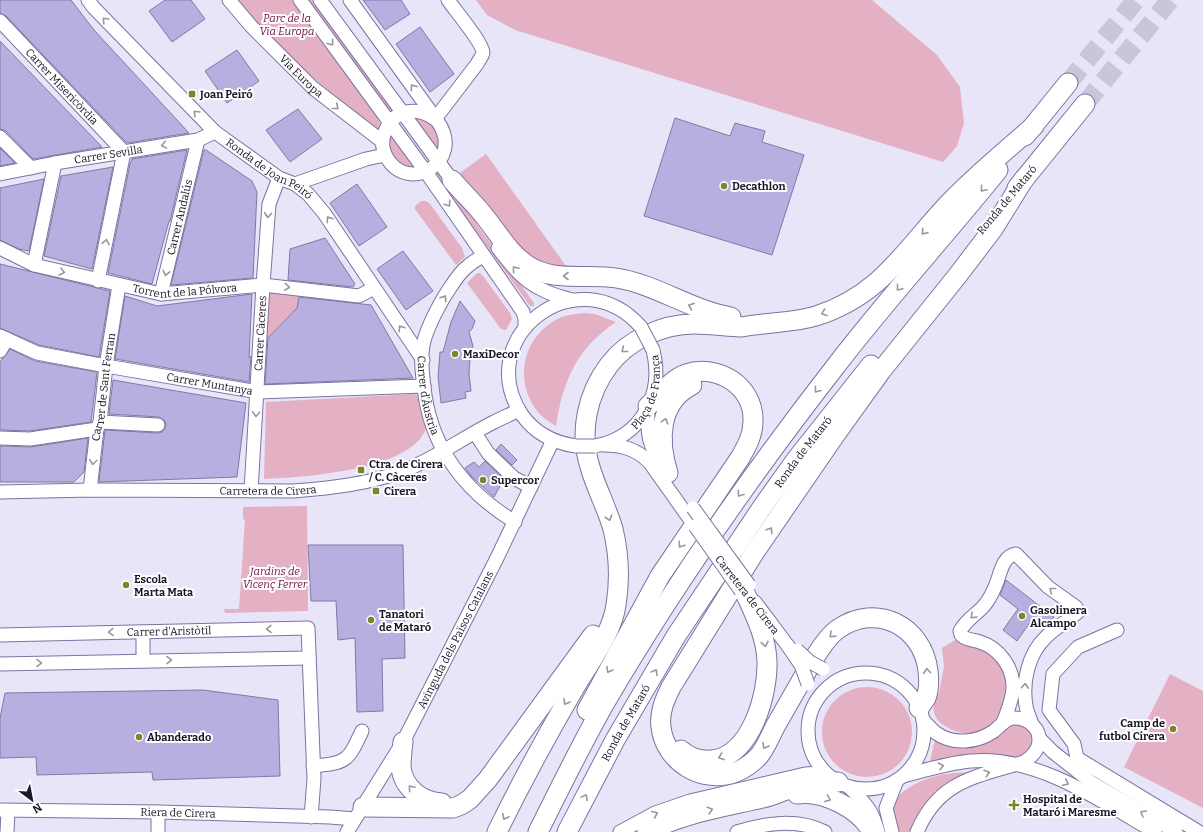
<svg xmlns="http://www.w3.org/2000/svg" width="1203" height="832" viewBox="0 0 1203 832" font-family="Bitter,serif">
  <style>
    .green { fill: #e3b0c4 }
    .building { fill: #b8afe0; stroke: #8178a6 }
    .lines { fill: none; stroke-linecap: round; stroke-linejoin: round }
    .highway-tunnel { stroke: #c9c6da; stroke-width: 19; stroke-dasharray: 19 10; stroke-linecap: butt }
    .minor-casing { stroke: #7c73a0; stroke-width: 15 }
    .highway-casing { stroke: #7c73a0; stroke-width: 21 }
    .minor { stroke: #fff; stroke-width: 13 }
    .highway { stroke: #fff; stroke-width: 19 }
    .minor-bridge-casing { stroke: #7c73a0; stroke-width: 15; stroke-linecap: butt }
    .minor-bridge { stroke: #fff; stroke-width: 13 }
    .oneway { stroke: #98969e }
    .poi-dot { fill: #7d842f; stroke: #fff; stroke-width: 1.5 }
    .labels { text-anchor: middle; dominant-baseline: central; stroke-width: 4; stroke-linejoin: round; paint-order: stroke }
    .park-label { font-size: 11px; font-style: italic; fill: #6b1342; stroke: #fff }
    .street-label { font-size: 11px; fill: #1a1628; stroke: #fff }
    .poi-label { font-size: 11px; font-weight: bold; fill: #1a1628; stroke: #fff; text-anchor: start }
  </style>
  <rect width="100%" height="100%" fill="#e8e5f9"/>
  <path class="green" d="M 237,0 L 294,0 L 375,113 C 379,119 381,124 380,131 L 370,126 L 304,70 L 264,30 Z
    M 307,0 L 312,0 L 394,111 L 391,113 Z
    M 476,0 L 872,0 L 937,55 L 960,87 L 964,123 L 957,146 L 943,162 L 515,30 L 487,15 Z
    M 416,117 C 419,118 423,118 425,119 C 435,124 444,141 437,151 L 414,119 Z
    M 390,136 L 392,136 L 415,167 C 404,169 392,159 389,149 C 388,144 389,140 390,136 Z
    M 486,154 L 571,273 L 553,272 L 517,251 L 460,173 Z
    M 438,171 L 534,303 L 534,306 L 530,306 L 434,174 L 435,172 Z
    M 421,201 L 426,201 L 430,204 L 462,248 L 465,257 L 456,265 L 415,209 L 415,206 Z
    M 477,273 L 480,273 L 483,276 L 510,313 L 512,319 L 506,330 L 501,329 L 467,283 Z
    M 270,289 L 300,292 L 297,308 L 266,340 Z
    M 584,313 L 595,314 L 616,322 C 576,349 563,381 556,426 C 548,421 540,416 535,408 C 515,379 523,339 554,321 C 563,315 574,314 584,313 Z
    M 415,394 L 422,398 C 423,405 428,422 426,428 C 412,471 302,477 264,479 L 266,402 Z
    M 307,506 L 308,611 L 225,613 L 224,609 L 239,609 L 245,520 L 243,519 L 243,507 Z
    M 955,640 C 966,646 979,646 989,653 C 998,659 1005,671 1006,681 C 1012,716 979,748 945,726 C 940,723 935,718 934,712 C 933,706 934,699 935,694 L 939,693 L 944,667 L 942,648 Z
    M 1170,674 L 1203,691 L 1203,808 L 1124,767 Z
    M822 732a45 45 0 1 1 90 0a45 45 0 1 1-90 0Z
    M 1009,723 L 1020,724 L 1030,730 C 1033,739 1035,748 1026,754 C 1018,760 999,755 989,755 C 972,754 949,760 931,763 L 930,761 L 935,740 C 966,757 987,746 1009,723 Z
    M 972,772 L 912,832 L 898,832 C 896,825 893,818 893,811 C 893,801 899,794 907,789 C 928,775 947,773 972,772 Z"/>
  <path class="building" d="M 0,0 L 71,0 L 94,30 L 189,133 L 127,143 L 6,16 L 0,13 Z
    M 165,0 L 191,0 L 205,19 L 172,42 L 149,11 Z
    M 363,0 L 401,0 L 410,14 L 385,30 Z
    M 420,27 L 454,74 L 430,92 L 396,44 Z
    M 0,41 L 102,147 L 33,159 L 6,131 L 0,129 Z
    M 237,50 L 259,81 L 227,103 L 205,71 Z
    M 298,109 L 322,139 L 290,162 L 266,130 Z
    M 675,118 L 730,136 L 735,123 L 765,131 L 762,142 L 804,155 L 772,255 L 644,216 Z
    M 0,148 L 15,163 L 0,166 Z
    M 187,150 L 170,221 L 169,221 L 152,284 L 108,273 L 130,164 L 132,159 Z
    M 204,150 L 206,150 L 252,181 L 257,192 L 253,278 L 171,285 Z
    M 113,167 L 92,269 L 44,256 L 61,176 Z
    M 44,179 L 29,251 L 19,249 L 0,240 L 0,188 Z
    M 357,184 L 387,227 L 359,246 L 330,203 Z
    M 325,238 L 355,284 L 353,287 L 288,280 L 290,249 Z
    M 403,251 L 433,291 L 406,310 L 377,269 Z
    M 0,264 L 110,291 L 99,357 L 39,345 L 0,328 Z
    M 252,294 L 249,358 L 251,356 L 249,382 L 115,359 L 125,296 L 157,306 Z
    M 299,297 L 371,305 L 413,378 L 265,384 L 268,338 L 297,308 Z
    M 460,301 L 475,321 L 472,329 L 469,332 L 473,346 L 470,359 L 469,374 L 471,391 L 465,392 L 466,398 L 441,403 L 438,377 L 440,352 L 443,352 L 451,322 Z
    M 10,349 L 35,361 L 97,372 L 91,422 L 30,431 L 0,430 L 0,362 Z
    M 113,380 L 246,403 L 237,477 L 99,482 L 105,430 L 158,433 L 162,432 L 166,426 L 165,421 L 159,417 L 109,414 Z
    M 88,438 L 84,472 L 74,482 L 0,482 L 0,446 L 31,447 Z
    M 501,444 L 517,460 L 512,465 L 496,450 Z
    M 485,461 L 501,476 L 495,482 L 500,486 L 494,497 L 471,476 L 465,468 L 474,462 L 479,467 Z
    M 308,545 L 403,545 L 405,658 L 382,659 L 383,711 L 357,712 L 355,638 L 338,640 L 336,601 L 311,601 Z
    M 1006,580 L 1054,617 L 1043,629 L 1031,621 L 1017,641 L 1003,630 L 1018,609 L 1000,595 Z
    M 203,690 L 278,700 L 280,776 L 153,780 L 152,772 L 37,775 L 36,757 L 0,758 L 0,718 L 5,693 Z"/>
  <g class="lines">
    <path class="highway-tunnel" d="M 1068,83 L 1136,0
      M 1085,104 L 1170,0"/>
    <g class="minor-casing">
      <g id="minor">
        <path id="s1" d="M 88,0 L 94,8 L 215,132 L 279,178 L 295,184 L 308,194 L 324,213 L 423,360"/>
        <path id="s2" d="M 229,0 L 251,26 L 313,88 L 383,142"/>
        <path d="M 300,0 L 426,172 L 523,312 L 525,319 L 525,328"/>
        <path d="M 320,0 L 457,187"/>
        <path d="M 350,0 L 438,122 C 465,161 409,195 387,158 C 383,151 381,143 384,135 C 391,110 416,105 435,119"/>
        <path id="s3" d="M 0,21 L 124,152 L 98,281"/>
        <path d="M 435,119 L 477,64 C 479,60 482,57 483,53 C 483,43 454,9 448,0"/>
        <path d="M 0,137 L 31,168"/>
        <path id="s4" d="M 0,174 L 55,163 L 198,140 L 215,132"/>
        <path d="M 295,184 L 366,159 L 385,155"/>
        <path id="s5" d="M 0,248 L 34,265 L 161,294 L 263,285 L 359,296 L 374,288"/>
        <path d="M 498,248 C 511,265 523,281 543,290 C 552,295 563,297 572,300"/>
        <path id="s6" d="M 483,256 C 478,259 472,262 468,266 C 458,273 451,287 444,297 C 436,311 428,326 424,341 C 420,355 422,372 424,387 C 430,446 464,491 515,522"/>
        <path d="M 34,265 L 55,163"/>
        <path id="s7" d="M 161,294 L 198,140"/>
        <path id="s8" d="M 0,336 L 37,353 L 106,366 L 258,392 L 424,386"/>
        <path d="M 0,351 L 7,339"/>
        <path d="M 648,408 C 647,433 648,446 663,466"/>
        <path d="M 100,422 L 158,425"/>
        <path d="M 475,433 L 488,453 L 514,478 L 531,487"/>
        <path d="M 0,438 L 30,439 L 97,429"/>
        <path d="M 603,445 C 622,445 637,449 650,463 L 689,518"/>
        <path d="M 576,446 C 554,443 535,433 522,415 C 471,338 577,255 641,327"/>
        <path id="s9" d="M 595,446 C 642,437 664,394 653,350"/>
        <path id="s10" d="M 90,490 L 97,429 L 100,422 L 106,366 L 119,285"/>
        <path id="s11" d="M 251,491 L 263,285 L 269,204 L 279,178"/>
        <path id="s12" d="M 0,492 L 90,490 L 293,491 C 332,488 369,484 406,470 C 437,457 464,437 494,422 C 502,418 511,414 519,410"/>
        <path d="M 755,602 L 788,646"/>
        <path d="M 1117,630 L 1078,647 L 1053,674 L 1049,710 L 1074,744 L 1077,758 L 1199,832"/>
        <path id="s13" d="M 0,635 L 308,628 L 314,779 L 311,817"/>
        <path d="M 143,661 L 143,632"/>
        <path d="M 0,664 L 309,658"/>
        <circle cx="866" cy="731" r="58"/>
        <path d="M 1003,723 C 1007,712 1013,699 1013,687 C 1013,667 999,648 980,642 C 975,640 967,640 962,636 C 960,634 961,634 960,631 C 965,621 975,615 982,608 C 987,603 991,596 994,589 C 1000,578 1001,556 1016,554 L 1048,587 L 1076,607 L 1078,612 C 1068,621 1056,627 1046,637 C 1028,654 1022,682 1026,706 C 1027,712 1030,718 1032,724"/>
        <path d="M 1039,738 L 1053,752 L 1091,782 L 1176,832"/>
        <path d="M 313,766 C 347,763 348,761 362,731"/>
        <path d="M 903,776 C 925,770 948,763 971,761 C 1036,755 1101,801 1155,832"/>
        <path d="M 849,787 C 865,803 872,809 878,832"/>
        <path id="s14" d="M 0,810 L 158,812 L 330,817 L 355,819"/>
        <path d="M 158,812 L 158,832"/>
        <path d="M 7,832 L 8,811"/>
        <path id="s15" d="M 347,832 L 403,742 L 497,558 L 553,440"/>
        <path d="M 620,832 L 655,813 L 690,801 L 805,774 L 825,773"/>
        <path d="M 737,832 C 766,823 797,818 825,832"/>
        <path d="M 892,832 L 886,808 L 897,780"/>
        <path d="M 917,832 C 939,780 976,777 1024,762 C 1030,758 1036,753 1038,746 C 1043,730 1029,718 1014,718 C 1006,718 1000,726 994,731 C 977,743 953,745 936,733 C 931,729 927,724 923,720"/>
      </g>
    </g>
    <g class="highway-casing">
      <g id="highway">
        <path d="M 1025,136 L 1068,83"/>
        <path d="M 452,180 C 463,193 475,204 485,217 C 498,233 509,253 527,265 C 553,283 586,273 616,278 C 656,284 690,310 731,317"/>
        <path d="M 1017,188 L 1085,104"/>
        <path d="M 668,473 C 658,441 658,402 692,385"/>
        <path d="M 919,708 C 921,705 924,701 926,698 C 929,690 929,679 928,671 C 923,626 876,602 838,629 C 827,637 819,650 812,662 C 800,683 788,704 776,725 C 770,736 766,748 758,757 C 752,763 744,769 736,772 C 703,785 665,762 661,727 C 659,712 665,699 671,687 L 754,553 L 835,435 L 881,371 L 958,275 L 993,229 L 1024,179"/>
        <path d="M 587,710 L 660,576 L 740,458 C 747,446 753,435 753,421 C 754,386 717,363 686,374 C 670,380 661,395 648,406"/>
        <path d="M 403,742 C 402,751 401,759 401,767 C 403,788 422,802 442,803"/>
        <path d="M 681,750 C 690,758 700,761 712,760 C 751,756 768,695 767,661 C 766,637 756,617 746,595"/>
        <path d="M 797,794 C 823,790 860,809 872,832"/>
        <path d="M 363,807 L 453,808 L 461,805 L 470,799 L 488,779 L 593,635"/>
        <path d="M 497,832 C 521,783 547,735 575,687 C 589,663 612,634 616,605 C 620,580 619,554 613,529 C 607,508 596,488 590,467 C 579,432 587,394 609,365 C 628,340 662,324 694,324 C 709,324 724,326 740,327 C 745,327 750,325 755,325 C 776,322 796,322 816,316 C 882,295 905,249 950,202 C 976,175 1005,151 1034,126"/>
        <path d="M 538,832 C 559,790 580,747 603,706 C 672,588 751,475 835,367 C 887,299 945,236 998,170"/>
        <path id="s16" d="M 567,832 L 615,740 L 676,636 L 763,506 L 795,461 L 871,365"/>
        <path d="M 647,832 C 683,813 724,807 763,798 C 774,796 784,790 795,787 C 809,784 823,783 838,782"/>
      </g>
    </g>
    <use href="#minor" class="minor"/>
    <use href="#highway" class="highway"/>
    <g class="minor-bridge-casing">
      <path id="minor-bridge" d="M 641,327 L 653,350
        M 576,446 L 595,446
        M 693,508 L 749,585
        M 695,526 L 741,591
        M 788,646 L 801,665 L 808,684
        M 797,650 L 810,662 L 823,669"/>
    </g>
    <use href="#minor-bridge" class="minor-bridge"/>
  </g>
  <defs><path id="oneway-chevron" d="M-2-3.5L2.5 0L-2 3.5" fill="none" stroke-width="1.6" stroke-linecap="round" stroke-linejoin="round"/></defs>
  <g class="oneway">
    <use href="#oneway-chevron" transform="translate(105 20) rotate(-134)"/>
    <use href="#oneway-chevron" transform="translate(331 43) rotate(54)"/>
    <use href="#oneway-chevron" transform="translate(413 87) rotate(-126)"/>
    <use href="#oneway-chevron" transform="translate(336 107) rotate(39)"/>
    <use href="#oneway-chevron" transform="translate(196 113) rotate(-134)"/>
    <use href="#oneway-chevron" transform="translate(164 145) rotate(170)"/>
    <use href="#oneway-chevron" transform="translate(983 189) rotate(130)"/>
    <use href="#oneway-chevron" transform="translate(448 204) rotate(56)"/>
    <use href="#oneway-chevron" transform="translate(268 215) rotate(95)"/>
    <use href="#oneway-chevron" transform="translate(329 219) rotate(-123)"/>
    <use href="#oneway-chevron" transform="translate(924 232) rotate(131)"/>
    <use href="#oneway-chevron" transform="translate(106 242) rotate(-79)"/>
    <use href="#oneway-chevron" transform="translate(515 269) rotate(-130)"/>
    <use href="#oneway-chevron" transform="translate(62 272) rotate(14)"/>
    <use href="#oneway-chevron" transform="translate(166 273) rotate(103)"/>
    <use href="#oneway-chevron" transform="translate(566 276) rotate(180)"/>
    <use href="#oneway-chevron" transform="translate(287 287) rotate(6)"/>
    <use href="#oneway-chevron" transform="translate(899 288) rotate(130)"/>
    <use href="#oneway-chevron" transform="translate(444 298) rotate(-57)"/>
    <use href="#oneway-chevron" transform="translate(691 306) rotate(-158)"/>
    <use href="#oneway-chevron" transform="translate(824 313) rotate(160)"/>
    <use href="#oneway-chevron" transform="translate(401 328) rotate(-124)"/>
    <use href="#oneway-chevron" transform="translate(624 350) rotate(141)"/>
    <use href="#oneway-chevron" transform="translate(817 390) rotate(127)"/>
    <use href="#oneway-chevron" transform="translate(256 414) rotate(94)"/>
    <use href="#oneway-chevron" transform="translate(665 421) rotate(-74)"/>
    <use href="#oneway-chevron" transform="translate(93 462) rotate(97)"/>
    <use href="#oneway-chevron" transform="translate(740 494) rotate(126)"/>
    <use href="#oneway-chevron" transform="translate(609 518) rotate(71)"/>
    <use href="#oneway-chevron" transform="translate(770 530) rotate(-56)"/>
    <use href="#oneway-chevron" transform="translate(681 545) rotate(124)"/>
    <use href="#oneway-chevron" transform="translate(1052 590) rotate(-141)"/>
    <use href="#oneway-chevron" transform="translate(973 616) rotate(136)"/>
    <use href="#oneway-chevron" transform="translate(269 629) rotate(179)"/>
    <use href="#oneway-chevron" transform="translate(111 632) rotate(179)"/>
    <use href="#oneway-chevron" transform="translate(832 635) rotate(136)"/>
    <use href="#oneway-chevron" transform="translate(765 644) rotate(79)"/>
    <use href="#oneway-chevron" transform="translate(169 660) rotate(-1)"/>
    <use href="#oneway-chevron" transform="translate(39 663) rotate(-1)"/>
    <use href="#oneway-chevron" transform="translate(609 670) rotate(119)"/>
    <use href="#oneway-chevron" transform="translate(927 671) rotate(-95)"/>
    <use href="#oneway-chevron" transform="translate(655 672) rotate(-60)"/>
    <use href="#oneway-chevron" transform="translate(1025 686) rotate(-86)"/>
    <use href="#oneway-chevron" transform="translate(566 702) rotate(120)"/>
    <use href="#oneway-chevron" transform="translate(765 746) rotate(120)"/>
    <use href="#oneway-chevron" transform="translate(721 757) rotate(160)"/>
    <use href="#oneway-chevron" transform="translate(941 766) rotate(-14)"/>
    <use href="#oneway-chevron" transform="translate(987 773) rotate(-17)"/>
    <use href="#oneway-chevron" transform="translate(1066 783) rotate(25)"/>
    <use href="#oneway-chevron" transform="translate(411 788) rotate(-130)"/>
    <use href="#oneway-chevron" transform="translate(585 797) rotate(-62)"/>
    <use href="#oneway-chevron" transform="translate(828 799) rotate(21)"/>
    <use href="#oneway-chevron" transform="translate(710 810) rotate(-15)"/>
    <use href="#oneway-chevron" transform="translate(1143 813) rotate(-150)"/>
    <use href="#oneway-chevron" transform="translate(655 814) rotate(-23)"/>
    <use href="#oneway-chevron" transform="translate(505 817) rotate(117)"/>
  </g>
  <g class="poi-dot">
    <rect x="188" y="90" width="8" height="8" rx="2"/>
    <circle cx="724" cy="186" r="4"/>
    <circle cx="455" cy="354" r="4"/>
    <rect x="357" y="466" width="8" height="8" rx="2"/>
    <circle cx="483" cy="480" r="4"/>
    <rect x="372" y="487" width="8" height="8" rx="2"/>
    <circle cx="126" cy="585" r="4"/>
    <circle cx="1022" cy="616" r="4"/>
    <circle cx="371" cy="620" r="4"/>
    <circle cx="1173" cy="729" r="4"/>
    <circle cx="139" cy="737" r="4"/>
    <path d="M1012 799h4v4h4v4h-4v4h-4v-4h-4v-4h4z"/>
  </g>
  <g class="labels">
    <g class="park-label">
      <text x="287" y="18">Parc de la<tspan x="287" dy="13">Via Europa</tspan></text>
      <text x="275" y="571">Jardins de<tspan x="275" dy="13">Vicenç Ferrer</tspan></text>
    </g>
    <g class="street-label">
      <text stroke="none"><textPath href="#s2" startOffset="105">Via Europa</textPath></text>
      <text stroke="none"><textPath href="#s3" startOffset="90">Carrer Misericòrdia</textPath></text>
      <text stroke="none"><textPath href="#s4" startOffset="110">Carrer Sevilla</textPath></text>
      <text stroke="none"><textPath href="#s1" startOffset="249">Ronda de Joan Peiró</textPath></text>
      <text transform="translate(1007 200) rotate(-50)">Ronda de Mataró</text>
      <text stroke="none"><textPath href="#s7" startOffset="79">Carrer Andalús</textPath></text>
      <text stroke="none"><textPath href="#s5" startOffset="192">Torrent de la Pólvora</textPath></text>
      <text stroke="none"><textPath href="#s11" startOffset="158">Carrer Càceres</textPath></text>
      <text stroke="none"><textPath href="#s8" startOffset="216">Carrer Muntanya</textPath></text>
      <text stroke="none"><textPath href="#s10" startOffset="104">Carrer de Sant Ferran</textPath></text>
      <text stroke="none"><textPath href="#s9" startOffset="82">Plaça de França</textPath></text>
      <text stroke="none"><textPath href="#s6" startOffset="161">Carrer d'Àustria</textPath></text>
      <text stroke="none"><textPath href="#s16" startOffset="448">Ronda de Mataró</textPath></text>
      <text stroke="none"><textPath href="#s12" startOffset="268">Carretera de Cirera</textPath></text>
      <text transform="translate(747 595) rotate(52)">Carretera de Cirera</text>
      <text stroke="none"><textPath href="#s13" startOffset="169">Carrer d'Aristòtil</textPath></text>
      <text stroke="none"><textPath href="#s15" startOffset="221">Avinguda dels Països Catalans</textPath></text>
      <text stroke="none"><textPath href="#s16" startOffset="124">Ronda de Mataró</textPath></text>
      <text stroke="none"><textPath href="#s14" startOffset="178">Riera de Cirera</textPath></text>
    </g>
    <g class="poi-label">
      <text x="200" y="94">Joan Peiró</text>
      <text x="732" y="186">Decathlon</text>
      <text x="463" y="354">MaxiDecor</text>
      <text x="369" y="464">Ctra. de Cirera<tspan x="369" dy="13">/ C. Càceres</tspan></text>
      <text x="491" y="480">Supercor</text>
      <text x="384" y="491">Cirera</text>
      <text x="134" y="579">Escola<tspan x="134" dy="13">Marta Mata</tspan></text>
      <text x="1030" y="610">Gasolinera<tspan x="1030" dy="13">Alcampo</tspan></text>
      <text x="379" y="614">Tanatori<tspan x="379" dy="13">de Mataró</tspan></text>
      <text x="1165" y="723" text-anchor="end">Camp de<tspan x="1165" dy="13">futbol Cirera</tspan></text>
      <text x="147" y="737">Abanderado</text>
      <text x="1023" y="799">Hospital de<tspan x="1023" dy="13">Mataró i Maresme</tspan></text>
    </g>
  </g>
  <g transform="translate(32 800) rotate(148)" stroke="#ffffff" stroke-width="3" paint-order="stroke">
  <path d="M0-3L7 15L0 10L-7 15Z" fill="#1a1628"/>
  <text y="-6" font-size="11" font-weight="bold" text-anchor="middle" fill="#1a1628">N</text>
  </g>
</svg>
